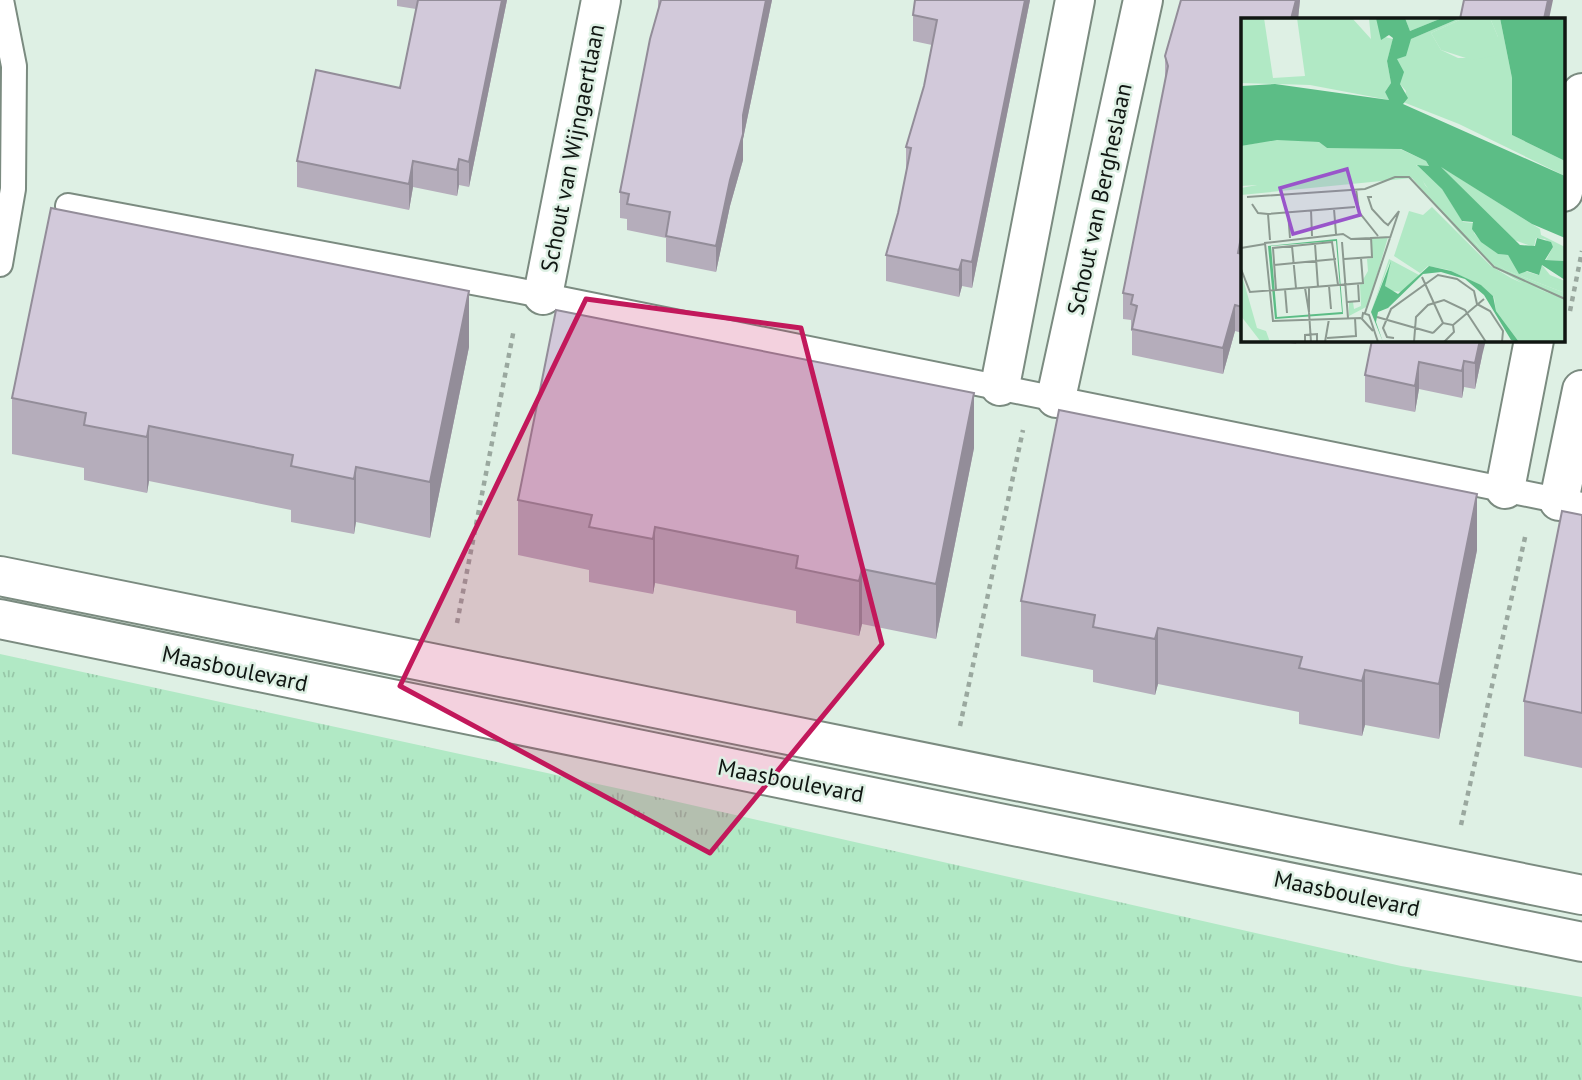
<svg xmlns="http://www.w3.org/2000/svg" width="1582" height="1080" viewBox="0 0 1582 1080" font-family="'PT Sans',sans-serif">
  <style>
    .grass { fill: url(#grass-tufts) }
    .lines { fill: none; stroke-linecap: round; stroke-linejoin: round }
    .lane-casing { stroke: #7b8b80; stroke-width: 28 }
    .street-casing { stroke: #7b8b80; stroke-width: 42 }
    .path { stroke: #9aa89f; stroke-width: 4.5; stroke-dasharray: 5 5; stroke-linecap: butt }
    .lane { stroke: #fff; stroke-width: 24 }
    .street { stroke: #fff; stroke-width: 38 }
    .wall { fill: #b5adbb }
    .shaded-wall { fill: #938d99 }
    .building { fill: #d2c9da; stroke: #938d99; stroke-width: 2 }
    .marked { fill: #c2185b; fill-opacity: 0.2; stroke: #c2185b; stroke-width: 5; stroke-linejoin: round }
    .labels { text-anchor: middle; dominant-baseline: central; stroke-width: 5; stroke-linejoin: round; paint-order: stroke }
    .street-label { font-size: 23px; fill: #101612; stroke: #def0e4 }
    .inset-road { fill: none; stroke: #8c9990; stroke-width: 2 }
    .view { fill: #9955ca; fill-opacity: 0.15; stroke: #9955ca; stroke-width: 3.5 }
    .inset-edge { fill: none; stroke: #101612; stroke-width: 3.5 }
  </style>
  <defs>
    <pattern id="grass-tufts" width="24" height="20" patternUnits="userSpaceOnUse" patternTransform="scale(1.75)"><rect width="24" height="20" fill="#b1e9c5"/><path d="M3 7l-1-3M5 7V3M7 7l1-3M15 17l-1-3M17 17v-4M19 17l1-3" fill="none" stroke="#97c7a8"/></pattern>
  </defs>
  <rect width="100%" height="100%" fill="#def0e4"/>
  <path class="grass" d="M 0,654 L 630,791 L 1401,966 L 1582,997 L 1582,1080 L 0,1080 Z"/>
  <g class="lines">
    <g class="lane-casing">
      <path id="lane" d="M 68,206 L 521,291 L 1582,505
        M 0,264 L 13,189 L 14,66 L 1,0"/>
    </g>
    <g class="street-casing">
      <path id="street" d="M 1563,192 L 1582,93
        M 543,295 L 601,0
        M 1000,386 L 1075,0
        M 1056,398 L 1143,0
        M 1505,489 L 1534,340
        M 1559,501 L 1582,390
        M 0,576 L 1582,895
        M 0,619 L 1582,942"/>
    </g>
    <path class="path" d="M 1570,311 L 1582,251
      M 457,623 L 514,329
      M 960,726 L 1023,430
      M 1461,825 L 1526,533"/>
    <use href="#lane" class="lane"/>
    <use href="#street" class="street"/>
  </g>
  <path class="wall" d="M 397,0 L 507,0 L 469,187 L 459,185 L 457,196 L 413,187 L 409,210 L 297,187 L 297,161 L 400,88 L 416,9 L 397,6 Z
    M 658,0 L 772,0 L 743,139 L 743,160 L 730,206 L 716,272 L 666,262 L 666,238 L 627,230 L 627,219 L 620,218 L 620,192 L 658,9 Z
    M 915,0 L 1030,0 L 972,288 L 962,286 L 959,297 L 886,281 L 886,255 L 898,213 L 906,173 L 906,147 L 924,86 L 932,45 L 913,41 L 913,15 Z
    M 1181,0 L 1300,0 L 1298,19 L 1242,19 L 1242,333 L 1235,331 L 1223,374 L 1132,355 L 1132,331 L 1131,331 L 1131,320 L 1123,319 L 1123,293 L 1165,80 L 1165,56 Z
    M 1274,340 L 1297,340 L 1296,344 Z
    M 1372,340 L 1482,356 L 1475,389 L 1464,387 L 1462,398 L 1419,389 L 1415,412 L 1365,402 L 1365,375 Z
    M 469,347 L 430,538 L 356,522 L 354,534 L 291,522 L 291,510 L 149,481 L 147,493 L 84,480 L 84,468 L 12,454 L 12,398 Z
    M 974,448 L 936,639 L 862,624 L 859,636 L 796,623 L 796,611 L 655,583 L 653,594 L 589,582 L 589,570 L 518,555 L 518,500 Z
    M 1582,515 L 1582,768 L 1524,756 L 1524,701 Z
    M 1477,550 L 1439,739 L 1365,725 L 1362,736 L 1299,724 L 1299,712 L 1158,684 L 1155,695 L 1093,682 L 1093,670 L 1021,656 L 1021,601 Z"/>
  <path class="shaded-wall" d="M 502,0 L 507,0 L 469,187 L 469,162 Z
    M 766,0 L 772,0 L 743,139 L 743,160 L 730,206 L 716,272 L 716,246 Z
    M 1025,0 L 1030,0 L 972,288 L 972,262 Z
    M 1296,0 L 1300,0 L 1298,19 L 1291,19 Z
    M 1548,0 L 1553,0 L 1549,19 L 1544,19 Z
    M 459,159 L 459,185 L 457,196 L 457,170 Z
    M 413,161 L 413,187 L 409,210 L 409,184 Z
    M 1242,232 L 1242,258 L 1238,253 Z
    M 962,260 L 962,286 L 959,297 L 959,270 Z
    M 469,291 L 469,347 L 430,538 L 430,482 Z
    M 1235,305 L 1235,331 L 1223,374 L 1223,348 Z
    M 1480,340 L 1486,340 L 1482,356 L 1475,389 L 1475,363 Z
    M 1464,361 L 1464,387 L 1462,398 L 1462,371 Z
    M 1419,362 L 1419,389 L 1415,412 L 1415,386 Z
    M 974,393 L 974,448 L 936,639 L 936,584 Z
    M 149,426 L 149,481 L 147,493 L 147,437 Z
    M 356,467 L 356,522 L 354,534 L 354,479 Z
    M 1477,494 L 1477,550 L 1439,739 L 1439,684 Z
    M 655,527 L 655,583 L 653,594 L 653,539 Z
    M 862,569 L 862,624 L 859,636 L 859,581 Z
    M 1158,628 L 1158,684 L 1155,695 L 1155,639 Z
    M 1365,670 L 1365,725 L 1362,736 L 1362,681 Z"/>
  <path class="building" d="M 418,0 L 502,0 L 469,162 L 459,159 L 457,170 L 413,161 L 409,184 L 297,161 L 316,70 L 400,88 Z
    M 661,0 L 766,0 L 743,115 L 743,134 L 730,180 L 716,246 L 666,236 L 670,212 L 627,204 L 629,194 L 620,192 L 650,39 Z
    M 915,0 L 1025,0 L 972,262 L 962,260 L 959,270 L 886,255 L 898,213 L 911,148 L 906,147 L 924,86 L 937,20 L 913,15 Z
    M 1181,0 L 1296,0 L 1291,19 L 1242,19 L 1242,112 L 1241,122 L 1242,122 L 1242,232 L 1238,253 L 1242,254 L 1242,307 L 1235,305 L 1223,348 L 1132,329 L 1137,306 L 1131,304 L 1133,295 L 1123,293 L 1168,66 L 1165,56 Z
    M 1464,0 L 1548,0 L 1544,19 L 1460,19 Z
    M 51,208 L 469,291 L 430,482 L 356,467 L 354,479 L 291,466 L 293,455 L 149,426 L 147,437 L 84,425 L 86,413 L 12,398 Z
    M 556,310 L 974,393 L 936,584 L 862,569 L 859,581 L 796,568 L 798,556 L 655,527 L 653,539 L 589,527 L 592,515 L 518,500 Z
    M 1372,340 L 1480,340 L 1475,363 L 1464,361 L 1462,371 L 1419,362 L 1415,386 L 1365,375 Z
    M 1059,410 L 1477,494 L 1439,684 L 1365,670 L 1362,681 L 1299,668 L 1302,657 L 1158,628 L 1155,639 L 1093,627 L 1095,615 L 1021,601 Z
    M 1562,511 L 1582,515 L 1582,713 L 1524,701 Z"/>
  <path class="marked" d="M 586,299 L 801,328 L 882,644 L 710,853 L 400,686 Z"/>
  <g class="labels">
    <g class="street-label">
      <text transform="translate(572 148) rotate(-79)">Schout van Wijngaertlaan</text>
      <text transform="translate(1099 199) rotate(-78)">Schout van Bergheslaan</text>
      <text transform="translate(235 668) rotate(12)">Maasboulevard</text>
      <text transform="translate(791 780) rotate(11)">Maasboulevard</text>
      <text transform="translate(1347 893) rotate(12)">Maasboulevard</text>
    </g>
  </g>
  <g transform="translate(1241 18)">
    <rect width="324" height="324" fill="#def0e4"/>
    <path d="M 0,0 L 23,0 L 32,60 L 64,58 L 56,0 L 111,0 L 130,21 L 128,0 L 135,0 L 144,19 L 152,21 L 146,43 L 150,65 L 144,74 L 148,82 L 69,67 L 0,65 ZM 164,0 L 201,0 L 169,13 ZM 219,0 L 223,0 L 190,15 L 200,32 L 217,40 L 241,40 L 257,19 L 249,0 L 259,0 L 271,60 L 271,117 L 324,143 L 324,158 L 218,106 L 162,84 L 165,73 L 159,66 L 156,41 L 170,21 ZM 36,121 L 78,124 L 86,130 L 157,130 L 185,143 L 188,148 L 175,147 L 184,167 L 236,227 L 264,252 L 324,275 L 324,280 L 292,269 L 324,281 L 324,324 L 278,324 L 255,293 L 253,279 L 241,268 L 208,252 L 187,248 L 179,255 L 153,238 L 168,193 L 182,197 L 191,189 L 250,248 L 270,260 L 281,265 L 258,252 L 219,216 L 171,160 L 0,177 L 0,170 L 16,167 L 0,168 L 0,128 ZM 199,148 L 299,211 L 300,217 L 324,229 L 324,243 L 305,242 L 312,229 L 304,221 L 295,220 L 293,229 L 273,222 ZM 147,219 L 127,288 L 108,298 L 108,284 L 112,284 L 113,291 L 120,288 L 119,267 L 127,253 L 126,241 L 131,240 L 131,220 ZM 148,241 L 178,257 L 162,274 L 151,273 L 144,268 L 149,243 L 130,294 ZM 0,254 L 16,310 L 25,313 L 29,324 L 20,324 L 0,298 Z" fill="#b1e9c5"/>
    <path d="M 223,0 L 249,0 L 257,19 L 257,37 L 231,42 L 200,32 L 190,15 ZM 176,147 L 200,169 L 222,204 L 233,205 L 233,215 L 240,223 L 257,236 L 267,237 L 277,251 L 297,257 L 301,247 L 309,257 L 324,263 L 324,275 L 264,252 L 247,238 L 198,187 L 173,150 Z" fill="#b1e9c5"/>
    <path d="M 135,0 L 164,0 L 169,13 L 201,0 L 219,0 L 170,21 L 165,38 L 156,41 L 163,54 L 159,66 L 167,80 L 162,86 L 324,158 L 324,220 L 291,206 L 200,149 L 279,227 L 294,228 L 296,220 L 310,224 L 312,229 L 304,242 L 324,243 L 324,262 L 301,247 L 298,257 L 286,253 L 278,256 L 267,237 L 257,236 L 240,224 L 231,211 L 232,204 L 221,203 L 201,171 L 176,147 L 188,148 L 185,143 L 160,131 L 86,130 L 78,124 L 36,122 L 0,128 L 0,68 L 34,66 L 148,82 L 144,74 L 150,65 L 146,43 L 152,20 L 148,17 L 140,22 ZM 259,0 L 324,0 L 324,143 L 271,117 L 271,60 ZM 96,221 L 102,296 L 34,301 L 27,228 ZM 95,223 L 101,294 L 36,299 L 30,228 ZM 150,243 L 144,268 L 157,276 L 188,248 L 210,253 L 240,267 L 252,278 L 255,293 L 278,324 L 270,322 L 243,277 L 224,261 L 200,254 L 182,256 L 147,290 L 137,294 L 135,304 L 142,324 L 130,294 Z" fill="#5cbd86" fill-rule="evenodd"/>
    <path class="inset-road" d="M 115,171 L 118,194 L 137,218M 6,179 L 124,171 L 154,159 L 168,159 L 253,249 L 324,281M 131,179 L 127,179 L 131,191 L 143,204 L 147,207 L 158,193M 11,186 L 17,195 L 27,196 L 114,189M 93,191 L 95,216M 70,192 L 71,218M 47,194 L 49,220M 27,196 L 29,222M 101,224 L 107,300M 74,226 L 77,269M 51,228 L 55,270M 0,230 L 24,226M 103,241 L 131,239 L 130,219M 33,247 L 95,241M 0,251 L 9,274 L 122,265 L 120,240M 181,259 L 202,305M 88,268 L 90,291M 64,270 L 68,294 L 68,269M 44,271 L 46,295M 35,272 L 32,230 L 91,224 L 97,267M 106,284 L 118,283 L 117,265M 68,294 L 70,324M 124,295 L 158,193M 136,299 L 192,315M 120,300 L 32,303 L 24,225 L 102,216 L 110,221 L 150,219M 212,307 L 243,281M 132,313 L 121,301 L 122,295 L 128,297 L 137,324M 192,315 L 202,305 L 212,307 L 213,314 L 203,324M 86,320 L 115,318 L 114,300M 153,320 L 146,319 L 142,310 L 150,291 L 197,257 L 216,261 L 233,273 L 236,286 L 249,293 L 262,313 L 261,324M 64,324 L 64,317 L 76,316 L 76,324M 84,324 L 88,301M 173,324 L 175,299 L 187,287 L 203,282 L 224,292 L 245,324"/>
    <path class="view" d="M 106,151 L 119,197 L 52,216 L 39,170 Z"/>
    <rect width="324" height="324" class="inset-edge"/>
  </g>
</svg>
